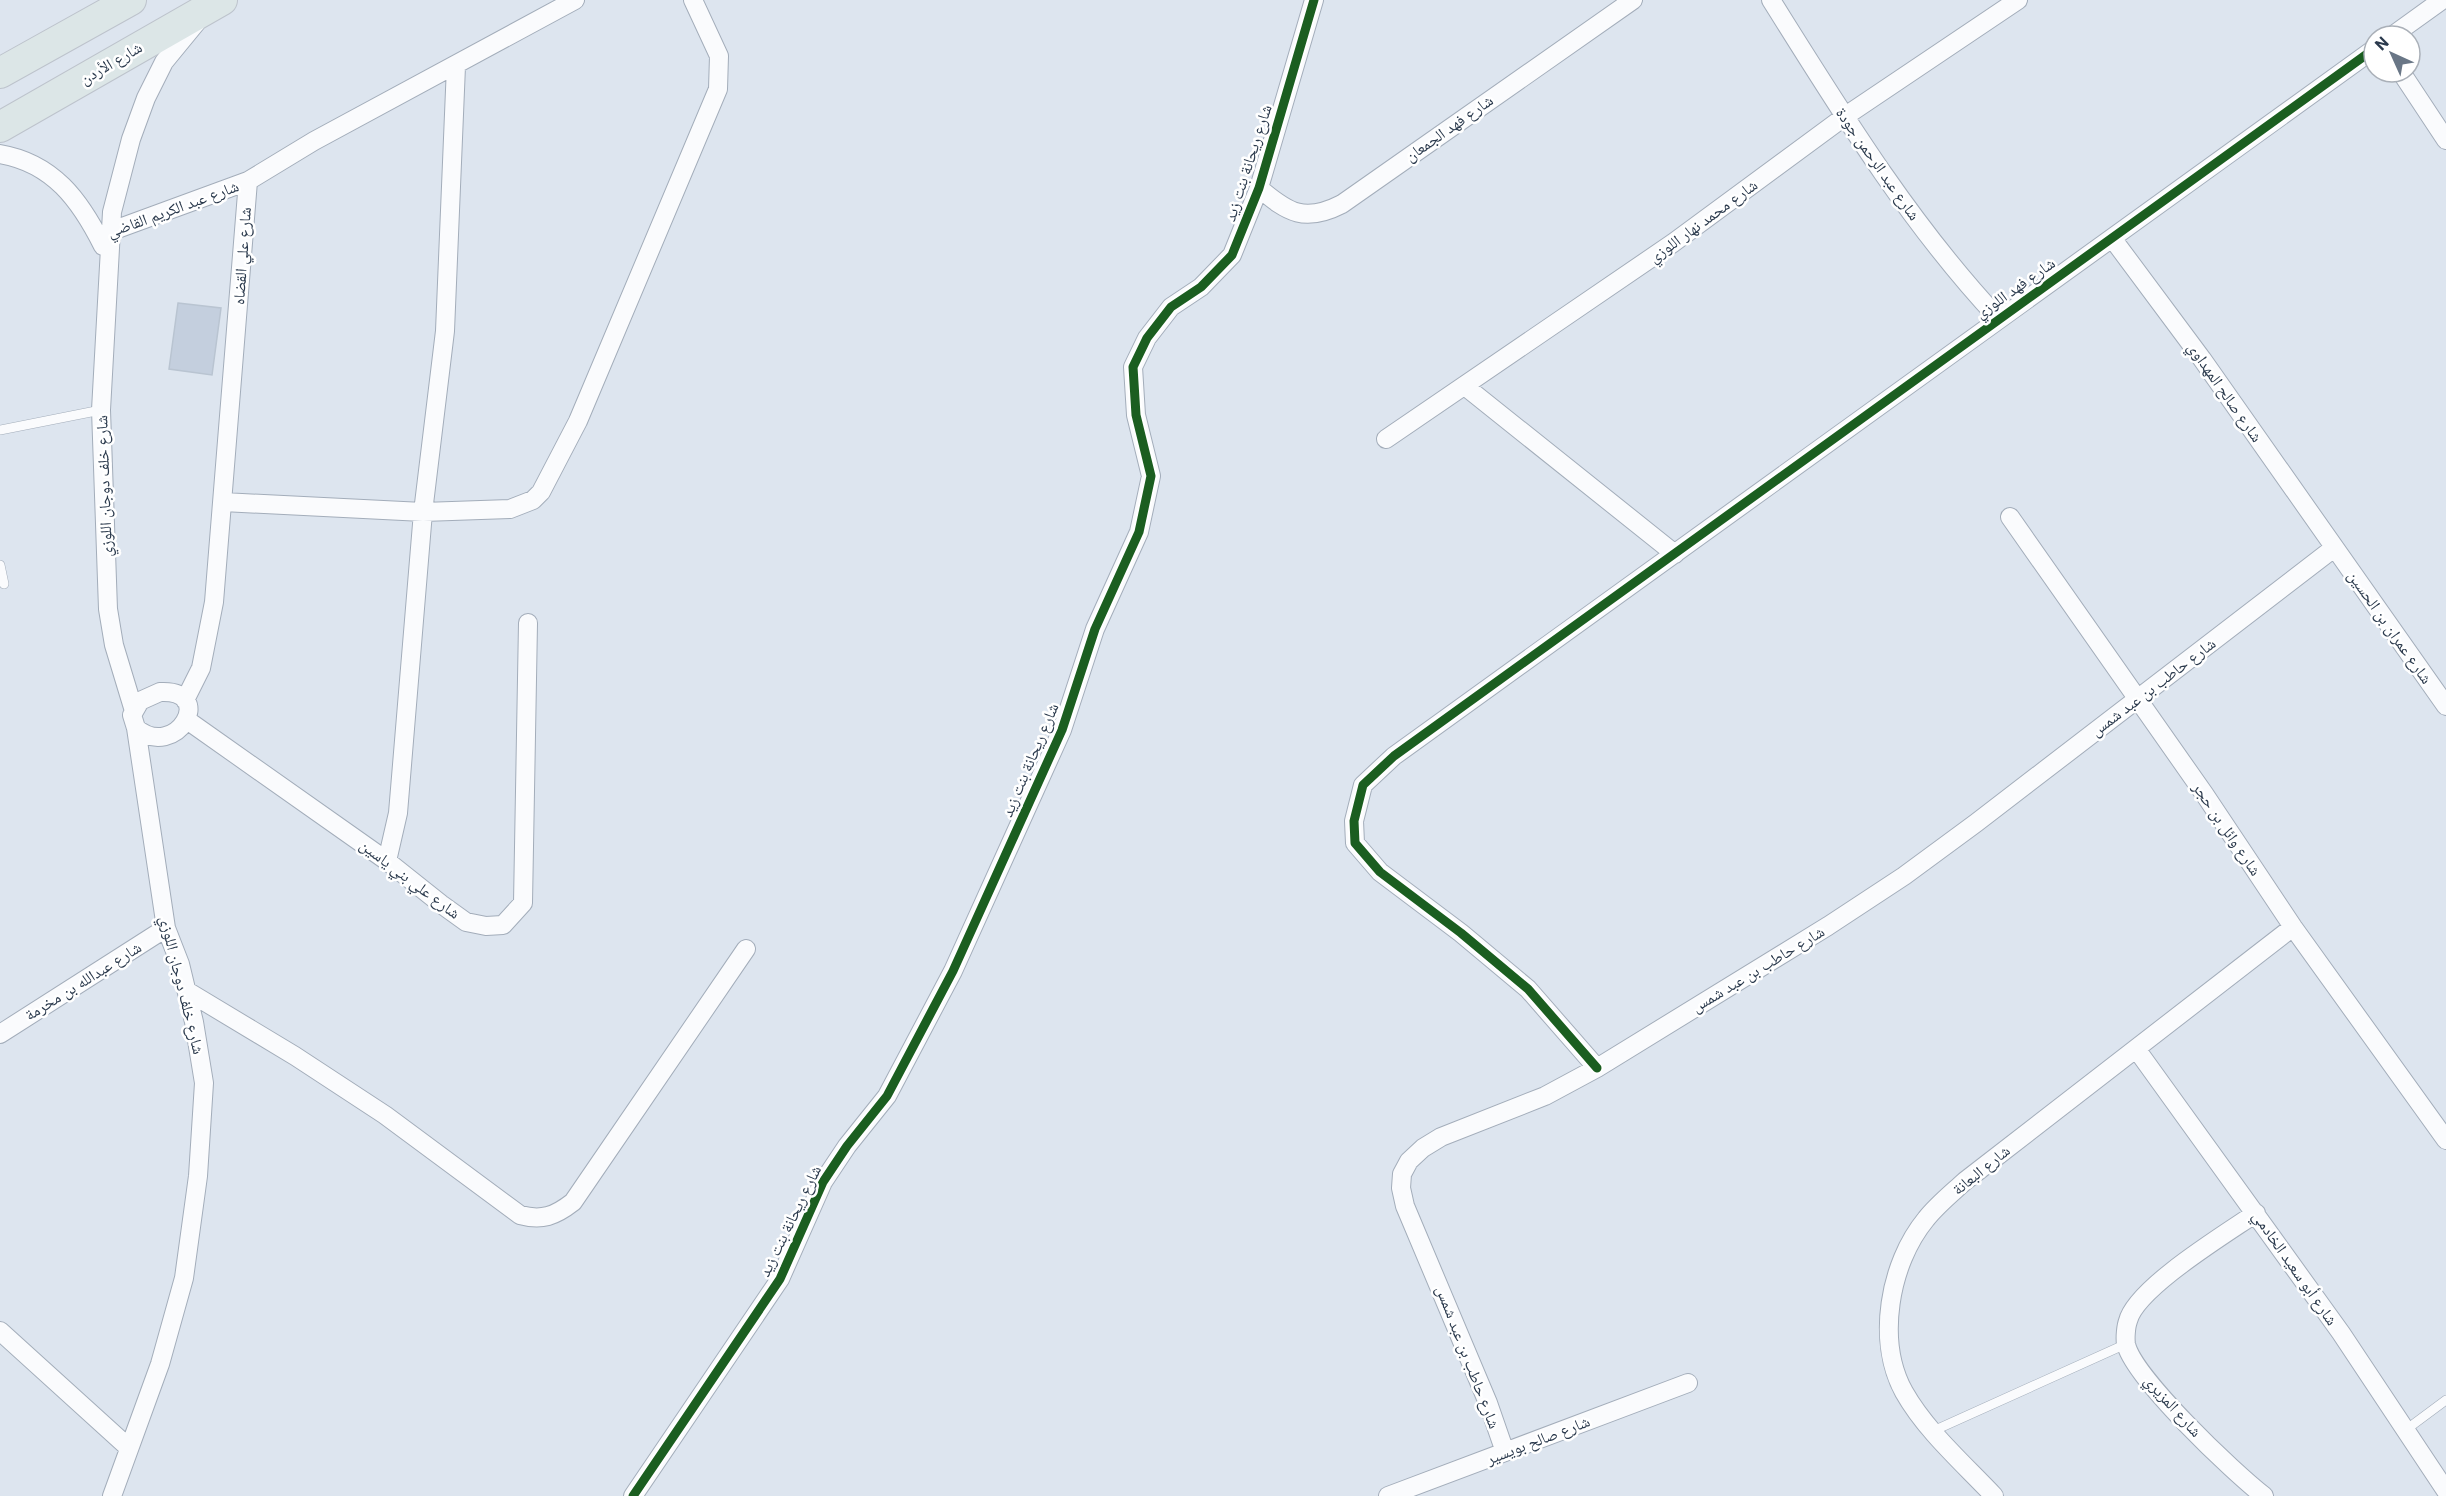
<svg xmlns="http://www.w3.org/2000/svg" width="2446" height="1496" viewBox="0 0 2446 1496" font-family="Roboto,'Noto Naskh Arabic',sans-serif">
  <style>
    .building { fill: #c4cfde; stroke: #b9c4d1; stroke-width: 1.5 }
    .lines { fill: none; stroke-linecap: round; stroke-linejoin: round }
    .service-casing { stroke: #a3adba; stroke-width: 10 }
    .minor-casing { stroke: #a3adba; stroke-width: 20 }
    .trunk-casing { stroke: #bdc3cc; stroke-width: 32 }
    .service { stroke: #fafbfd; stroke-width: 9 }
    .minor { stroke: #fafbfd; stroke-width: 18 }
    .trunk { stroke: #dce6e7; stroke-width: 30 }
    .cycleway-casing { stroke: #fff; stroke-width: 13 }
    .cycleway { stroke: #1b5e20; stroke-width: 9 }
    .labels { text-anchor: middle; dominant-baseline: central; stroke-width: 5; stroke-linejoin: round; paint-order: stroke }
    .street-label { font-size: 16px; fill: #2b3a4d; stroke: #fff }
  </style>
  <rect width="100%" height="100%" fill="#dde5ef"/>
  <path class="building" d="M 178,303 L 221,308 L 212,375 L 169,369 Z"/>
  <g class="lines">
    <g class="service-casing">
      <path id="service" d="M 0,430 L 101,410
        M 0,565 L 4,584
        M 2407,1429 L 2446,1400
        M 1933,1431 L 2126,1344"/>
    </g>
    <g class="minor-casing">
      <path id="minor" d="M 1771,0 C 1840,110 1909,223 1998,318
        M 2392,36 L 2442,0
        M 2401,72 L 2446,140
        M 0,154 C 53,163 80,200 103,246
        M 1259,188 C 1288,213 1305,223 1342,204 L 1633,0
        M 98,236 L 248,181
        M 2112,238 L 2202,359 L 2446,706
        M 1466,387 L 1675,554
        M 1386,439 L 1673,243 L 1844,117 L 2018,0
        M 223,502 L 423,512 L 510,509 L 533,500 L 541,492 L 578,421 L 718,89 L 719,56 L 693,0
        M 2010,517 L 2205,795 L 2293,927 L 2446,1140
        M 160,692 C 218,689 176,762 136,728 L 132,715 L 140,701 Z
        M 185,700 L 201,668 L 214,602 L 248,181 L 314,141 L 575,0
        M 134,711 L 114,645 L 108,609 L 101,410 L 112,212 L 131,139 L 146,98 L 164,62 L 196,23
        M 187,720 L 387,861 L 441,904 L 466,922 L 486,926 L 503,925 L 523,903 L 528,623
        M 387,861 L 398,813 L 423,512 L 445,331 L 456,66
        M 187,991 L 295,1056 L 385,1115 L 520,1215 C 542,1221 555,1216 573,1202 L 746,949
        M 0,1034 L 166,928
        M 2137,1050 L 2341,1333 L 2446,1491
        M 1597,1068 L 1528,989 L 1461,933 L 1380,872 L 1355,843 L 1354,821 L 1363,785 L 1394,756 L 2374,49
        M 2256,1213 C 2227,1233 2136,1288 2128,1321 C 2126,1326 2125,1338 2126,1344 C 2133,1377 2234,1473 2264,1496
        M 0,1331 L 129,1448
        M 1505,1452 L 1488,1403 L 1405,1206 L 1401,1188 L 1402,1174 L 1409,1161 L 1423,1148 L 1441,1137 L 1545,1096 L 1597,1068 L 1828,926 L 1904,876 L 1976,823 L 2334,548
        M 112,1496 L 160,1364 L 184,1278 L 198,1176 L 204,1083 L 194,1022 L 180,964 L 166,928 L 136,728
        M 633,1496 L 780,1279 L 823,1182 L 847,1146 L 887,1096 L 953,971 L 1062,730 L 1095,629 L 1139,532 L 1151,476 L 1136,415 L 1133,367 L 1147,338 L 1171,307 L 1201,287 L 1232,255 L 1259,188 L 1314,0
        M 1388,1496 L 1688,1383
        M 1994,1496 C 1963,1463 1926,1431 1904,1392 C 1876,1341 1889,1264 1926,1219 C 1937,1205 1952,1193 1965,1181 L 2293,927"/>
    </g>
    <g class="trunk-casing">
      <path id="trunk" d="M 0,73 L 131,0
        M 0,127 L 222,0"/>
    </g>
    <use href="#service" class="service"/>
    <use href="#minor" class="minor"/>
    <use href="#trunk" class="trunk"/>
    <g class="cycleway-casing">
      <path id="cycleway" d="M 1597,1068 L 1528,989 L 1461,933 L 1380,872 L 1355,843 L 1354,821 L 1363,785 L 1394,756 L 2374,49
        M 633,1496 L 780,1279 L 823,1182 L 847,1146 L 887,1096 L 953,971 L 1062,730 L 1095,629 L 1139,532 L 1151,476 L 1136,415 L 1133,367 L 1147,338 L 1171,307 L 1201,287 L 1232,255 L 1259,188 L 1314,0"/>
    </g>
    <use href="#cycleway" class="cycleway"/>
  </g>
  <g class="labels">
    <g class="street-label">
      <text transform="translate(111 63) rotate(-30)">شارع الأردن</text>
      <text transform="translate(1449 128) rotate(-35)">شارع فهد الجمعان</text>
      <text transform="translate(1248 163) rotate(-72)">شارع ريحانة بنت زيد</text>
      <text transform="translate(1878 164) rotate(55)">شارع عبد الرحمن جودة</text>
      <text transform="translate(173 209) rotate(-20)">شارع عبد الكريم القاضي</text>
      <text transform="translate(1703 221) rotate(-36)">شارع محمد نهار اللوزي</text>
      <text transform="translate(242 256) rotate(-86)">شارع علي القضاه</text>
      <text transform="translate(2015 288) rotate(-35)">شارع فهد اللوزي</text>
      <text transform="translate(2225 392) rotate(55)">شارع صالح المهداوي</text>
      <text transform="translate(104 486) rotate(-92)">شارع خلف دوجان اللوزي</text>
      <text transform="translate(2390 627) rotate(55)">شارع عمران بن الحسين</text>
      <text transform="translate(2153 687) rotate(-37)">شارع حاطب بن عبد شمس</text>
      <text transform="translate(1030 760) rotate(-67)">شارع ريحانة بنت زيد</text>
      <text transform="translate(2227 829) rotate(56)">شارع وائل بن حجر</text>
      <text transform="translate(410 879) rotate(37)">شارع علي بني ياسين</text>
      <text transform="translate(1758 969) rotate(-31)">شارع حاطب بن عبد شمس</text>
      <text transform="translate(83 981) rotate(-32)">شارع عبدالله بن مخرمة</text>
      <text transform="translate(182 985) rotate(76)">شارع خلف دوجان اللوزي</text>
      <text transform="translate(1981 1170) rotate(-39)">شارع البعانة</text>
      <text transform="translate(790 1221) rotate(-64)">شارع ريحانة بنت زيد</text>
      <text transform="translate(2295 1268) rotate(55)">شارع أبو سعيد الخادمي</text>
      <text transform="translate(1468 1357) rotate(69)">شارع حاطب بن عبد شمس</text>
      <text transform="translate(2173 1406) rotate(48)">شارع المزيري</text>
      <text transform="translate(1538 1440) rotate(-21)">شارع صالح بويسير</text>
    </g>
  </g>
  <g transform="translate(2392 54) rotate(315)"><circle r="28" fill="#ffffff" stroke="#aab0b8" stroke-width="1.5"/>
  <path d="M0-4.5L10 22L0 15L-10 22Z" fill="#697686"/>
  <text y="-9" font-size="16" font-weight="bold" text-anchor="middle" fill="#2b3a4d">N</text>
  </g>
</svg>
